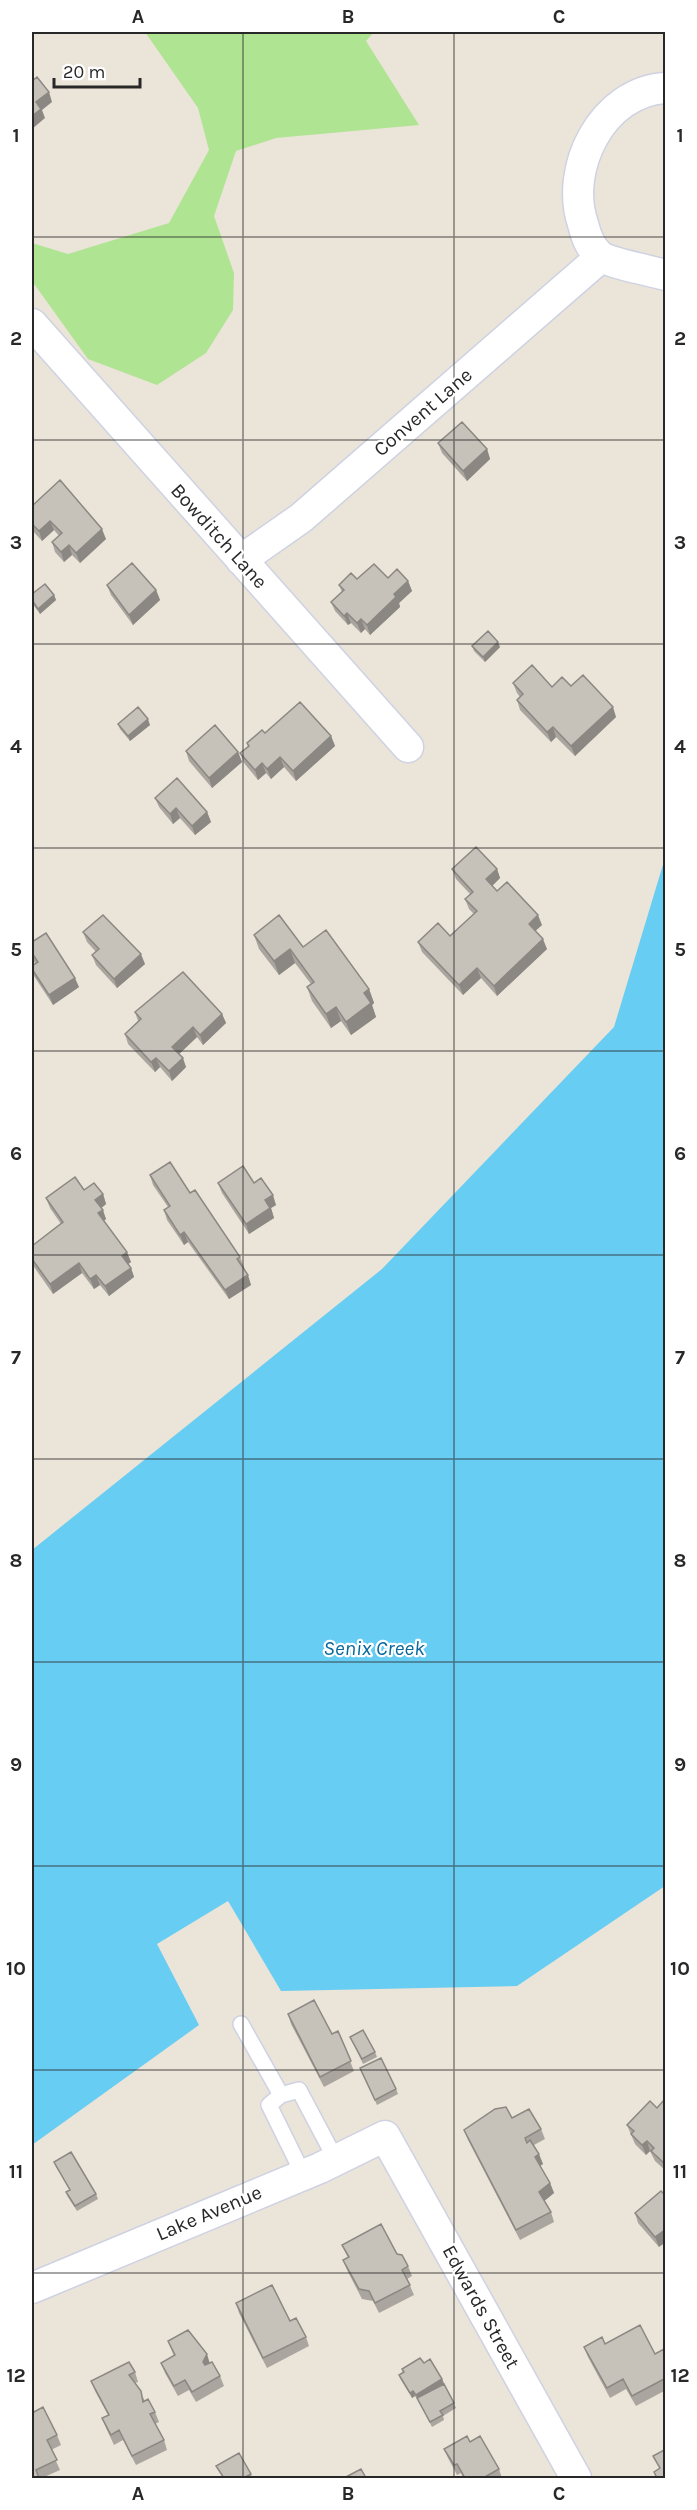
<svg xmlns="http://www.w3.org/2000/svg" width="697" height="2510" viewBox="0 0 697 2510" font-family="Karla,sans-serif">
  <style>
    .green { fill: #afe493 }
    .water { fill: #68cdf2 }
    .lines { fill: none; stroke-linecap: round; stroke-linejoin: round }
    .service-casing { stroke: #ced2e2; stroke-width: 18 }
    .minor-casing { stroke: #ced2e2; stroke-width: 33 }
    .service { stroke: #fff; stroke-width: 15 }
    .minor { stroke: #fff; stroke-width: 30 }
    .wall { fill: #aaa69f }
    .shaded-wall { fill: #8b8782 }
    .building { fill: #c6c1b9; stroke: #8b8782; stroke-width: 1.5 }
    .grid { fill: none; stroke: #282828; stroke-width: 1.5; stroke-opacity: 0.55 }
    .labels { text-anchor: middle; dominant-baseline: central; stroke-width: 4.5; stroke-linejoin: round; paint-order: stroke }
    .street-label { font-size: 20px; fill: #282828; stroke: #fff }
    .water-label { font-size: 21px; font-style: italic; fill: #09699c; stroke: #fff }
    .neatline { fill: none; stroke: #282828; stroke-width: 2 }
    .grid-label { font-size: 20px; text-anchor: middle; font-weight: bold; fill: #282828 }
  </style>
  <rect width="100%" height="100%" fill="#ebe4d9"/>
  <path class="green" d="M 145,32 L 374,32 L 366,41 L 419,125 L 276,138 L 236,151 L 214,216 L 234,273 L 233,310 L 206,353 L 157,385 L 88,359 L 32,281 L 32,243 L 68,254 L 169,223 L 209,150 L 198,108 Z"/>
  <path class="water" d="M 665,858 L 665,1886 L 517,1986 L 281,1991 L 228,1901 L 157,1944 L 199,2025 L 32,2145 L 32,1550 L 382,1269 L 614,1027 Z"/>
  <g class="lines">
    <g class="service-casing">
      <path id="service" d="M 241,2024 L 281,2095
        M 303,2174 L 269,2105 L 281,2095 L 299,2090 L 336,2160"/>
    </g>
    <g class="minor-casing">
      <path id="minor" d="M 666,88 C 602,91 564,169 583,224 C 586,236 590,248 600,256 C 609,263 652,271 666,275
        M 32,324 L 408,747
        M 241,560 L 301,518 L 601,257
        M 32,2288 L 320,2168 L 385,2136 L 576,2478"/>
    </g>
    <use href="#service" class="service"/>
    <use href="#minor" class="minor"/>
  </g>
  <path class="wall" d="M 438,443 L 487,449 L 490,459 L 467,481 L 442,453 Z
    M 32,506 L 106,539 L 80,563 L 72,555 L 64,562 L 55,552 L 52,542 L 59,536 L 54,530 L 42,541 L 32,530 Z
    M 388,578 L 408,581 L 412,591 L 399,603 L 400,607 L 370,635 L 365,629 L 361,633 L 351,623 L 348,625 L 335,611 L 331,602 L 342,592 L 339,585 L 357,579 Z
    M 107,585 L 156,590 L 160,600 L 133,625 L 111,595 Z
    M 32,594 L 54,595 L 56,600 L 40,614 L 32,603 Z
    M 472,646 L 500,647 L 485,662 L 474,651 Z
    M 513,683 L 552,687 L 571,686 L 616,717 L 575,756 L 556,737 L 551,742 L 520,710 L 517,700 L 520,697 L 517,693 Z
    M 118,724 L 150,725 L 130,741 L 120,729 Z
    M 265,733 L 331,736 L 335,746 L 296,781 L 284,767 L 271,779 L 266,773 L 258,780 L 244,763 L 240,753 L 248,747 L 247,743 Z
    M 186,751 L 238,752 L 242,762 L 212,788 L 189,761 Z
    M 155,798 L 207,812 L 211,822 L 195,835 L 180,818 L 173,824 L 159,807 Z
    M 452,869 L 497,869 L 500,878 L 492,886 L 497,891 L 542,925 L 535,931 L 547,949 L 497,996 L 481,978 L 463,995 L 422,952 L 418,942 L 450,936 L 474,914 L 469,909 L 465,899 L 470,894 L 456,879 Z
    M 83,932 L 145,964 L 117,988 L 96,965 L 92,955 L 96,952 L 87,942 Z
    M 254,935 L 303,947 L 369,989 L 374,1003 L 372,1005 L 376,1017 L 351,1035 L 341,1021 L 331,1028 L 312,1001 L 307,987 L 311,984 L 295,963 L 279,975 L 259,949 Z
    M 32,942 L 79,987 L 53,1005 L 34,976 L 32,970 L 32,966 L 35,963 L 32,958 Z
    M 135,1012 L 222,1014 L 226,1023 L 203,1045 L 197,1037 L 179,1054 L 186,1067 L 172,1081 L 160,1067 L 155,1072 L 128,1044 L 125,1034 L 138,1021 Z
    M 150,1175 L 190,1193 L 240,1257 L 251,1285 L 229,1299 L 188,1242 L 184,1245 L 167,1220 L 164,1210 L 168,1207 L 153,1185 Z
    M 218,1183 L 254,1183 L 276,1205 L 271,1208 L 274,1218 L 249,1234 L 222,1193 Z
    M 84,1190 L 103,1194 L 106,1204 L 101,1208 L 106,1219 L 104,1221 L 131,1262 L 128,1264 L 131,1268 L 134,1277 L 109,1296 L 100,1285 L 94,1289 L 82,1273 L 53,1294 L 32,1264 L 32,1246 L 61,1224 L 50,1208 L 46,1198 Z
    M 288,2014 L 332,2034 L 338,2031 L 354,2071 L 324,2087 L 291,2024 Z
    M 350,2037 L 375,2052 L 377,2057 L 363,2064 Z
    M 360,2068 L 396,2089 L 398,2094 L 377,2105 Z
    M 666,2102 L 666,2171 L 655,2161 L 650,2151 L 646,2155 L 635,2144 L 627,2125 Z
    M 512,2118 L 541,2129 L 545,2139 L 534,2145 L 543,2164 L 540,2166 L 550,2183 L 554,2193 L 544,2201 L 551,2212 L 554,2222 L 520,2240 L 468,2140 L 464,2130 Z
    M 54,2162 L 96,2194 L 98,2199 L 77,2211 L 68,2197 L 66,2192 L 70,2190 L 56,2167 Z
    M 661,2191 L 659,2247 L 638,2223 L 635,2213 Z
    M 342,2245 L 397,2254 L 408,2266 L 412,2276 L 407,2279 L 414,2295 L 379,2313 L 373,2301 L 362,2299 L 347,2270 L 343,2260 L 348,2258 Z
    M 236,2303 L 290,2321 L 306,2337 L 309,2346 L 267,2368 L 239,2313 Z
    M 168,2341 L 210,2363 L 220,2376 L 224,2386 L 196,2402 L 189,2390 L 178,2396 L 165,2373 L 161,2363 L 174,2356 Z
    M 605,2344 L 655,2354 L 666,2353 L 666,2390 L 636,2406 L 626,2389 L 610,2398 L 588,2357 L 584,2347 Z
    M 424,2363 L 442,2379 L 456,2408 L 443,2416 L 444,2420 L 432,2427 L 418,2400 L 415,2396 L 412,2398 L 401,2380 L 399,2375 L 403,2373 L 402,2369 Z
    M 135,2372 L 138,2382 L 135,2383 L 145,2401 L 155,2412 L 159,2422 L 155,2424 L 164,2440 L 167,2450 L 136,2465 L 123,2440 L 114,2445 L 106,2428 L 102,2418 L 108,2415 L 95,2391 L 91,2381 Z
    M 32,2413 L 57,2435 L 61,2445 L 51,2450 L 60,2470 L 42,2478 L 32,2478 Z
    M 470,2442 L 499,2469 L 502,2478 L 463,2478 L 461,2473 L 457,2475 L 448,2458 L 444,2449 Z
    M 216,2466 L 251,2474 L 252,2478 L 223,2478 Z"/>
  <path class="shaded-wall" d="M 49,92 L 52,102 L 42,110 L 45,118 L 32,129 L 32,116 L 36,102 Z
    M 487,449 L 490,459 L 467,481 L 463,471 Z
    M 50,521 L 54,530 L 42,541 L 39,531 Z
    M 102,529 L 106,539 L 80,563 L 76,553 Z
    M 69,545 L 72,555 L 64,562 L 61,552 Z
    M 408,581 L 412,591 L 399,603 L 400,607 L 370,635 L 367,625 L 394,594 Z
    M 156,590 L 160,600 L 133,625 L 129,615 Z
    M 54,595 L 56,600 L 40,614 L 38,609 Z
    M 347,613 L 351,623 L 348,625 L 344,616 Z
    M 361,619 L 365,629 L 361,633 L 357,623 Z
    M 498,642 L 500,647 L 485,662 L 483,657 Z
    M 613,707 L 616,717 L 575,756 L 571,746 Z
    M 148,719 L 150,725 L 130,741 L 128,736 Z
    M 553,727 L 556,737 L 551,742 L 547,732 Z
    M 331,736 L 335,746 L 296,781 L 293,771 Z
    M 238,752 L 242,762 L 212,788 L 209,778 Z
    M 280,757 L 284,767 L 271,779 L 267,769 Z
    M 262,763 L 266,773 L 258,780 L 255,770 Z
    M 176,808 L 180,818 L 173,824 L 170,814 Z
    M 207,812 L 211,822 L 195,835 L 192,826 Z
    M 497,869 L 500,878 L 489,889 L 486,879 Z
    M 538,915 L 542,925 L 532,934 L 529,924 Z
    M 543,939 L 547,949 L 497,996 L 494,986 Z
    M 290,949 L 295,963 L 279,975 L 274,961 Z
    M 141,954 L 145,964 L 117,988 L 114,979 Z
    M 477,968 L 481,978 L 463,995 L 459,985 Z
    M 75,978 L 79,987 L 53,1005 L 49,995 Z
    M 369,989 L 374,1003 L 372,1005 L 376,1017 L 351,1035 L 346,1022 L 364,993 Z
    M 336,1007 L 341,1021 L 331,1028 L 326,1014 Z
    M 222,1014 L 226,1023 L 203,1045 L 200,1035 Z
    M 193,1027 L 197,1037 L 176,1057 L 172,1047 Z
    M 156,1058 L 160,1067 L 155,1072 L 151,1062 Z
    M 183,1058 L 186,1067 L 172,1081 L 169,1071 Z
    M 103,1194 L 106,1204 L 99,1210 L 95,1200 Z
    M 273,1195 L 276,1205 L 271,1208 L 274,1218 L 249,1234 L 246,1224 L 265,1200 Z
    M 103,1210 L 106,1219 L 102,1222 L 98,1213 Z
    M 184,1232 L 188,1242 L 184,1245 L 180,1235 Z
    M 127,1252 L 131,1262 L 125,1266 L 122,1256 Z
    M 79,1263 L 82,1273 L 53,1294 L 50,1284 Z
    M 131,1268 L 134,1277 L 109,1296 L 105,1286 Z
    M 96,1275 L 100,1285 L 94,1289 L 90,1279 Z
    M 248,1275 L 251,1285 L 229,1299 L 225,1290 Z
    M 647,2141 L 650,2151 L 646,2155 L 642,2145 Z
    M 539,2154 L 543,2164 L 538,2167 L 535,2157 Z
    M 550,2183 L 554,2193 L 543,2202 L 539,2192 Z
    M 666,2229 L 666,2242 L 659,2247 L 655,2237 Z
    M 207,2354 L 210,2364 L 207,2372 L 203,2362 Z
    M 442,2379 L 444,2384 L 418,2400 L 416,2395 Z
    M 413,2391 L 415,2396 L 412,2398 L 410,2393 Z"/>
  <path class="building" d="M 37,77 L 49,92 L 36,102 L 41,109 L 32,116 L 32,81 Z
    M 462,422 L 487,449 L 463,471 L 438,443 Z
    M 60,480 L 102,529 L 76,553 L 69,545 L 61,552 L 52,542 L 62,533 L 50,521 L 39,531 L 32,524 L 32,506 Z
    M 132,563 L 156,590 L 129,615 L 107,585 Z
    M 374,564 L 388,578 L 397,569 L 408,581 L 394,594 L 396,597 L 367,625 L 361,619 L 357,623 L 347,613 L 344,616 L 331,602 L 344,590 L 339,585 L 351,573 L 357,579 Z
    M 45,584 L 54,595 L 38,609 L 32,600 L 32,594 Z
    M 488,631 L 498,642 L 483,657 L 472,646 Z
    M 532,665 L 552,687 L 562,677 L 571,686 L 583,675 L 613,707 L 571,746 L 553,727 L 547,732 L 517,700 L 523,694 L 513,683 Z
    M 300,702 L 331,736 L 293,771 L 280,757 L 267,769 L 262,763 L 255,770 L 240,753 L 249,746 L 247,743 L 262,730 L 265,733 Z
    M 138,707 L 148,719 L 128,736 L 118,724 Z
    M 215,725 L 238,752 L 209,778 L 186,751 Z
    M 177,778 L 207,812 L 192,826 L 176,808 L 170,814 L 155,798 Z
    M 476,847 L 497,869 L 486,879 L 497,891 L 507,882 L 538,915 L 529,924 L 543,939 L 494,986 L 477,968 L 459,985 L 418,942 L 438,923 L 450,936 L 477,911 L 465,899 L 473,892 L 452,869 Z
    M 103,915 L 141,954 L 114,979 L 92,955 L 99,949 L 83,932 Z
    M 279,915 L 303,947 L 326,930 L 369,989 L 364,993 L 371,1003 L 346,1022 L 336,1007 L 326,1014 L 307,987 L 314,982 L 290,949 L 274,961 L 254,935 Z
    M 46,933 L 75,978 L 49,995 L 32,969 L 32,966 L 38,962 L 32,953 L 32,942 Z
    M 183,972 L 222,1014 L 200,1035 L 193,1027 L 172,1047 L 183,1058 L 169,1071 L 156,1058 L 151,1062 L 125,1034 L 141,1019 L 135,1012 Z
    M 170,1162 L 190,1193 L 195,1190 L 240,1257 L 237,1259 L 248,1275 L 225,1290 L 184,1232 L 180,1235 L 164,1210 L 170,1206 L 150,1175 Z
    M 243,1166 L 254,1183 L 261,1178 L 273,1195 L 265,1200 L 270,1208 L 246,1224 L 218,1183 Z
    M 75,1177 L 84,1190 L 94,1183 L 103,1194 L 95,1200 L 103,1210 L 98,1213 L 127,1252 L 122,1256 L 131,1268 L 105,1286 L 96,1275 L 90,1279 L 79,1263 L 50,1284 L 32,1259 L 32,1246 L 63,1222 L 46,1198 Z
    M 314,2000 L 332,2034 L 338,2031 L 351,2061 L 320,2077 L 288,2014 Z
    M 363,2030 L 375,2052 L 362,2059 L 350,2037 Z
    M 381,2058 L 396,2089 L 375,2100 L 360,2068 Z
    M 664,2100 L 666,2102 L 666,2165 L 651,2151 L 654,2148 L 647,2141 L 642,2145 L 631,2134 L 634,2131 L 627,2125 L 650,2101 L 657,2108 Z
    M 506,2107 L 512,2118 L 529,2109 L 541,2129 L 525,2138 L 527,2143 L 530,2140 L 539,2154 L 535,2157 L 550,2183 L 539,2192 L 551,2212 L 516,2230 L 464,2130 L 495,2109 Z
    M 71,2152 L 96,2194 L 75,2206 L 66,2192 L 70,2190 L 54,2162 Z
    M 661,2191 L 666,2196 L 666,2229 L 655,2237 L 635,2213 Z
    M 381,2224 L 397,2254 L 402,2255 L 408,2266 L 402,2270 L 410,2285 L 375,2303 L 369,2291 L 359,2289 L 343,2260 L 349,2257 L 342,2245 Z
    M 272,2285 L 290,2321 L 296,2318 L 306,2337 L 263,2358 L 236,2303 Z
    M 640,2325 L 655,2354 L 664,2349 L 666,2353 L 666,2378 L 632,2396 L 623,2379 L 607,2388 L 584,2347 L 602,2337 L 605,2344 Z
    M 188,2330 L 207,2354 L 203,2362 L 205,2365 L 212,2362 L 220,2376 L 192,2392 L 185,2380 L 174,2386 L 161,2363 L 175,2355 L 168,2341 Z
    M 420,2358 L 424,2363 L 430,2359 L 442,2379 L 416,2395 L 413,2391 L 410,2393 L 399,2375 L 404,2372 L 402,2369 Z
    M 129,2362 L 135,2372 L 129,2375 L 141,2391 L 143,2402 L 148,2399 L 155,2412 L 150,2414 L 164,2440 L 132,2456 L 119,2430 L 111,2435 L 102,2418 L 109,2415 L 91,2381 Z
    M 444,2384 L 454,2403 L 440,2411 L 443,2415 L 430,2422 L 417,2398 Z
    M 43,2407 L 57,2435 L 47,2440 L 57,2460 L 36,2470 L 39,2478 L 32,2478 L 32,2413 Z
    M 467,2436 L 470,2442 L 480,2436 L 499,2469 L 483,2478 L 465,2478 L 457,2464 L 454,2465 L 444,2449 Z
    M 666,2449 L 666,2478 L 657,2478 L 654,2472 L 660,2468 L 653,2456 Z
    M 239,2453 L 251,2474 L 244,2478 L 224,2478 L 216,2466 Z
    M 361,2469 L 366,2478 L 344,2478 Z"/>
  <path class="grid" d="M 243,32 L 243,2478M 454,32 L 454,2478M 32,237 L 666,237M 32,440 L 666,440M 32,644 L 666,644M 32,848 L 666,848M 32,1051 L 666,1051M 32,1255 L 666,1255M 32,1459 L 666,1459M 32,1662 L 666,1662M 32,1866 L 666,1866M 32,2070 L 666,2070M 32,2273 L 666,2273"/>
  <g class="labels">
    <g class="street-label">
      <text transform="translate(423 412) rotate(-41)">Convent Lane</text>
      <text transform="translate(219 536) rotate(48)">Bowditch Lane</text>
      <text transform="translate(209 2213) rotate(-23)">Lake Avenue</text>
      <text transform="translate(481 2307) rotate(61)">Edwards Street</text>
    </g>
    <g class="water-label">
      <text x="374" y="1648">Senix Creek</text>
    </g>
  </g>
  <rect width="697" height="2510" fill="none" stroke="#ffffff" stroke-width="66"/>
  <path d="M54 78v9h86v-9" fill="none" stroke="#282828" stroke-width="3"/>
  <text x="63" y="78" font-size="18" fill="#282828" stroke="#ffffff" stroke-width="4.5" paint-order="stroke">20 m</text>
  <rect x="33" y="33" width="631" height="2444" class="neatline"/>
  <g class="grid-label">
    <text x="138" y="23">A</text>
    <text x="348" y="23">B</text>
    <text x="559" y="23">C</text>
    <text x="16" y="142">1</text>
    <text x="680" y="142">1</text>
    <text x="16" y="345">2</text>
    <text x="680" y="345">2</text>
    <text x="16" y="549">3</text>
    <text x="680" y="549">3</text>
    <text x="16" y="753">4</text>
    <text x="680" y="753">4</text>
    <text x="16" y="956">5</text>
    <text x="680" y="956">5</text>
    <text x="16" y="1160">6</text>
    <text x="680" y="1160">6</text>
    <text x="16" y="1364">7</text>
    <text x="680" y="1364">7</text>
    <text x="16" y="1567">8</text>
    <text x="680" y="1567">8</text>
    <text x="16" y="1771">9</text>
    <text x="680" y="1771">9</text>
    <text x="16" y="1975">10</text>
    <text x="680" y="1975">10</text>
    <text x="16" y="2178">11</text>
    <text x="680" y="2178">11</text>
    <text x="16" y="2382">12</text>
    <text x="680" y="2382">12</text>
    <text x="138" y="2500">A</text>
    <text x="348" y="2500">B</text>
    <text x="559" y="2500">C</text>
  </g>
</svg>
